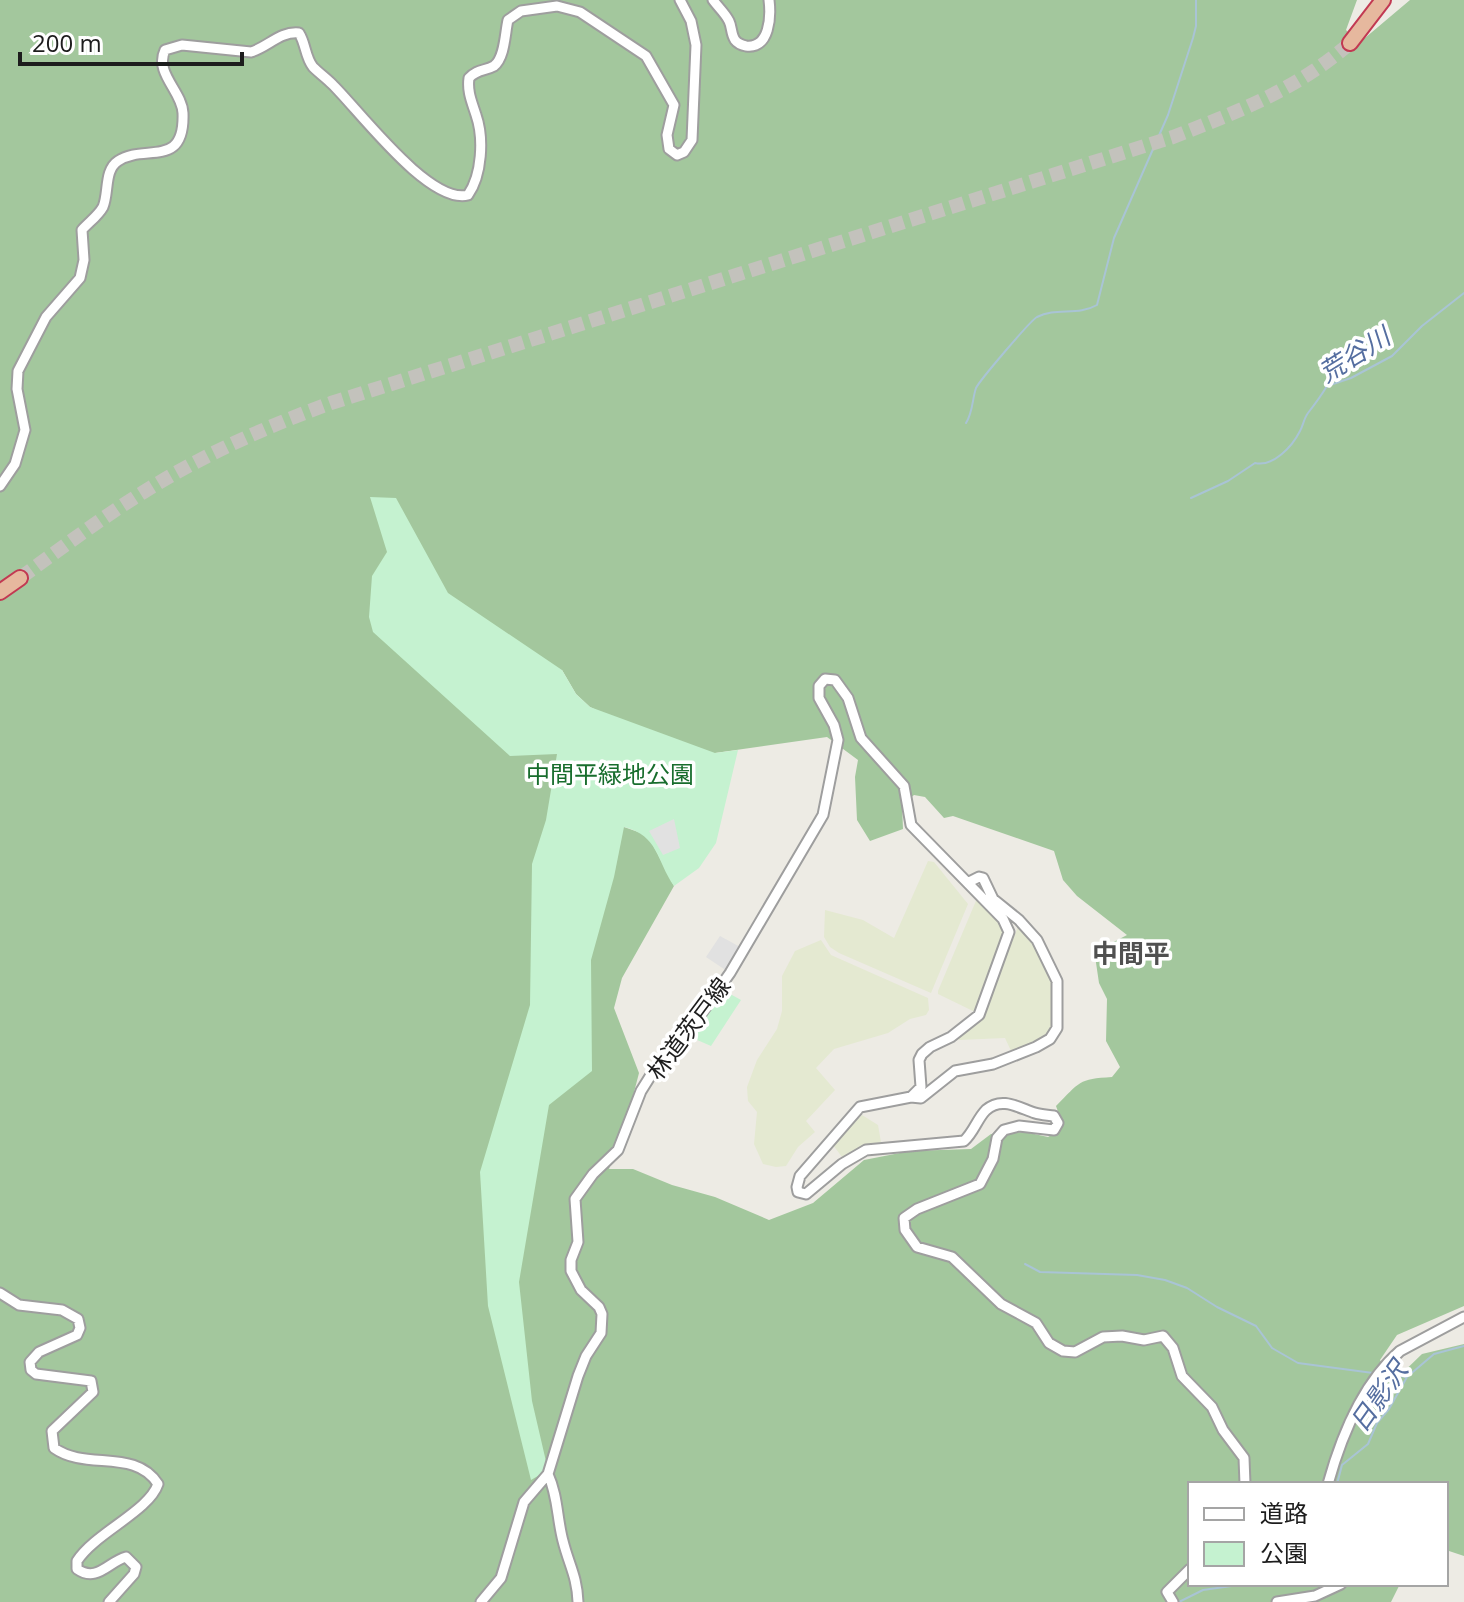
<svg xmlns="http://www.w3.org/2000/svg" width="1464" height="1602" viewBox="0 0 1464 1602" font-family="'Open Sans','Noto Sans JP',sans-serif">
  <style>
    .farmland { fill: #e4e9d1 }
    .forest { fill: #a3c79d; fill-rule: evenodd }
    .park { fill: #c5f2d0 }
    .parking { fill: #e1e1e1 }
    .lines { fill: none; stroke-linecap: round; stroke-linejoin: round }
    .stream { stroke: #a9c4d5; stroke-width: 2 }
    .trunk-tunnel { stroke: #c3c2bc; stroke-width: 14; stroke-dasharray: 14 7; stroke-linecap: butt }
    .minor-casing { stroke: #9e9e9e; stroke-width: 13 }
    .trunk-casing { stroke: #c23952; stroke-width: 18 }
    .minor { stroke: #fff; stroke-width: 9 }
    .trunk { stroke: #e6b89e; stroke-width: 14 }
    .labels { text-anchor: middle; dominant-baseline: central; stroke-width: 7; stroke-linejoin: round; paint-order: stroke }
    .park-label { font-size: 24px; fill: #186d2d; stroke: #fff }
    .street-label { font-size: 24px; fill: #1d1d1d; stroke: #fff }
    .water-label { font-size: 26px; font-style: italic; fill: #556ea0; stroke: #fff }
    .neighbourhood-label { font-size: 26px; font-weight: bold; fill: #505050; stroke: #fff }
  </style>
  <rect width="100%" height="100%" fill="#edebe4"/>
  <path class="farmland" d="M 928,861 L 934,862 L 968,904 L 931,993 L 839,953 L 830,947 L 824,937 L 825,910 L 863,920 L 894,938 Z
    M 978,896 L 999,917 L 1006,932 L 989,983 L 975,1012 L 938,994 L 938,991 Z
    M 1018,927 L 1035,946 L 1051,977 L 1055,988 L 1054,1025 L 1046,1039 L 1012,1053 L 1005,1038 L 959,1040 L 958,1036 L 980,1018 Z
    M 821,940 L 831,955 L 928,998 L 929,1010 L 926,1015 L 910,1019 L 888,1033 L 834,1049 L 816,1068 L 835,1090 L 806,1121 L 815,1132 L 798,1147 L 786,1166 L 776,1167 L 763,1164 L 754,1144 L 757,1112 L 748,1101 L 747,1087 L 757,1060 L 777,1029 L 782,1011 L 782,976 L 795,951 Z
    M 862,1115 L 878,1125 L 881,1142 L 860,1147 L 842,1157 L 833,1145 Z"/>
  <path class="forest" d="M 0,0 L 1357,0 L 1346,30 L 1359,43 L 1410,0 L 1464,0 L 1464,1306 L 1397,1335 L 1380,1360 L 1392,1383 L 1422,1354 L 1464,1344 L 1464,1556 L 1446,1550 L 1446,1484 L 1190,1484 L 1190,1584 L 1400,1584 L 1391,1602 L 0,1602 ZM 562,670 L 576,694 L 590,707 L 703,762 L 715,753 L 827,737 L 858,760 L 855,777 L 857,820 L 870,841 L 903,829 L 902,805 L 914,795 L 925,797 L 944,818 L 953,816 L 1054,851 L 1063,880 L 1077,896 L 1127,935 L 1102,948 L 1095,956 L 1099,983 L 1107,999 L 1106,1041 L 1120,1067 L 1112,1077 C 1078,1079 1080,1082 1056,1106 L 1061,1120 L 1058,1131 L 1048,1137 L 1025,1132 L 991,1134 L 971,1149 L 910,1151 L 864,1160 L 813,1203 L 769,1220 L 715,1197 L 672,1185 L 633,1169 L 609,1169 L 626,1123 L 639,1073 L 614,1008 L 622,978 L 674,886 L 652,843 L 644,834 L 624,827 L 557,753 Z"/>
  <path class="park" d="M 370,497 L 396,498 L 448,593 L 562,670 L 576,694 L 590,707 L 715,753 L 738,750 L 716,843 L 699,868 L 674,886 C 656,860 659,836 624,827 L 614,877 L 591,960 L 592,1071 L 549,1105 L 519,1282 L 532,1401 L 548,1470 L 531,1480 L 488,1306 L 480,1172 L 530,1005 L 532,864 L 546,820 L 557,754 L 510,756 L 373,632 L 369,617 L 372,576 L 387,552 Z
    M 723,990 L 741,1000 L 711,1046 L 688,1036 Z"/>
  <path class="parking" d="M 674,819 L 680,848 L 663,855 L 649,831 Z
    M 720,936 L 742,948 L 727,971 L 706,957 Z"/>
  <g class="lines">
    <path class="stream" d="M 966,423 C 973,412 972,400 976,388 C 980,380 1030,321 1037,317 C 1056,307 1078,316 1097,305 L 1114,238 L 1168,115 L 1193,38 L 1196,26 L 1196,0
      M 1191,498 L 1228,481 L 1255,463 C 1273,467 1292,447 1300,431 C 1303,426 1304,418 1308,413 C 1315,404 1321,396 1327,386 L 1351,378 L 1392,356 L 1422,326 L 1464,293
      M 1025,1264 L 1040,1272 L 1137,1275 L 1165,1280 L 1187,1288 L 1217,1307 L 1256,1326 L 1272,1348 L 1298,1363 L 1373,1373
      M 1384,1374 L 1407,1377
      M 1337,1484 L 1342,1465 L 1368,1444 L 1377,1423 L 1389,1409 L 1407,1377 L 1434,1354 L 1464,1346
      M 1179,1602 L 1203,1590 L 1246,1584"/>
    <path class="trunk-tunnel" d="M 20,578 C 60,549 100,519 142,493 C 201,456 265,427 331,403 L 1173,137 C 1237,112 1298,89 1350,43"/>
    <g class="minor-casing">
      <path id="minor" d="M 713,0 C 718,7 725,13 729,21 C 732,27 731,34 735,40 C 738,44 741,45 746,46 C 770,49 771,16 769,0
        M 0,486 L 15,464 L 25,430 L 17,389 L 18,371 L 46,317 L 80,278 L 84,260 L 82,230 C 89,222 98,216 103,207 C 109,193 104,170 118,161 C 144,143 185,170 183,113 C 182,91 154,73 165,50 L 182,45 L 251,52 C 268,47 280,31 299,33 C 306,44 305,57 313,67 C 319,73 326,78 332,84 C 358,109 429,205 468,195 C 482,175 484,138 476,115 C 472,102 467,92 469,78 C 477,69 485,71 494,66 C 505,58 505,32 508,20 L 521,11 L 557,6 L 580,12 L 646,56 L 674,105 L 667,135 L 669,149 L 677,155 L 684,152 L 692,140 L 696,45 L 691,21 L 680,0
        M 969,882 L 979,877 L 983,878 L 993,899 L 1019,920 L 1037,940 L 1057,981 L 1057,1028 L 1050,1039 L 1036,1047 L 993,1064 L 955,1071 L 921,1098 L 911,1097 L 860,1107 L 800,1176 L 797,1187 L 798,1192 L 806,1194 L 842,1164 L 866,1150 L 964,1141 C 974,1132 977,1119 986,1110 C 1002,1096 1019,1108 1035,1113 C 1041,1115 1048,1115 1054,1116 L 1058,1123 L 1054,1130 L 1019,1126 L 1004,1130 L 997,1138 L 993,1159 L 980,1184 L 917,1209 L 904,1218 L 905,1230 L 917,1247 L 952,1257 L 1001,1304 L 1036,1323 L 1049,1343 L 1063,1351 L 1075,1352 L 1103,1337 L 1122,1336 L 1144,1340 L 1163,1336 L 1173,1348 L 1182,1376 L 1212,1407 L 1223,1430 L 1244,1458 L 1245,1484
        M 0,1293 L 19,1305 L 62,1310 L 78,1319 L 80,1328 L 77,1335 L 39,1352 L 30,1362 L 31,1370 L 36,1374 L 91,1381 L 93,1392 L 52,1431 L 54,1448 C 86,1471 135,1448 158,1484 C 149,1511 95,1533 77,1561 L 77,1569 C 97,1583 108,1562 126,1557 L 136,1567 L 134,1574 L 109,1602
        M 548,1474 C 558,1496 557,1519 563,1541 C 569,1565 577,1576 578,1602
        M 1328,1484 C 1341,1437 1362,1384 1400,1351 L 1464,1317
        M 481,1602 L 501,1578 L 524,1502 L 548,1474 L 578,1376 L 586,1356 L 601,1333 L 602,1314 L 599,1307 L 581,1290 L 571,1271 L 571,1260 L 578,1242 L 575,1199 L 593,1174 L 618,1150 L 641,1091 L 651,1075 L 698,1018 L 730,973 L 823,815 L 838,740 L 834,725 L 819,698 L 819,686 L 825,679 L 835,680 L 848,698 L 861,738 L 904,786 L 911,825 L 1003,919 L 1009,932 L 979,1015 L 951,1037 L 930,1047 L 922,1054 L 919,1060 L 921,1087 L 911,1097
        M 1173,1602 L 1167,1592 L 1190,1569
        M 1277,1602 L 1315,1596 L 1341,1584"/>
    </g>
    <g class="trunk-casing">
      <path id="trunk" d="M 1350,43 L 1383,0
        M 0,592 L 20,578"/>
    </g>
    <use href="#minor" class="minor"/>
    <use href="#trunk" class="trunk"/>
  </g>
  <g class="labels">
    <g class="park-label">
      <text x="610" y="773">中間平緑地公園</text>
    </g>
    <g class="street-label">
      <text transform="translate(688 1028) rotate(-53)">林道茨戸線</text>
    </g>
    <g class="water-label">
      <text transform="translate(1354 354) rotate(-32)">荒谷川</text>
      <text transform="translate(1378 1396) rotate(-55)">日影沢</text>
    </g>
    <g class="neighbourhood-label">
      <text x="1131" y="953">中間平</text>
    </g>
  </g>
  <rect x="1188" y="1482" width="260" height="104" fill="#ffffff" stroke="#a5a5a5" stroke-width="2"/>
  <rect x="1204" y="1508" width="40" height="12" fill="#ffffff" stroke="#a5a5a5" stroke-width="2"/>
  <text x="1260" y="1522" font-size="24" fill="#1d1d1d">道路</text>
  <rect x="1204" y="1542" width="40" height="24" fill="#c5f2d0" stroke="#a5a5a5" stroke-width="2"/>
  <text x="1260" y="1562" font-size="24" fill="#1d1d1d">公園</text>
  <path d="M20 52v12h222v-12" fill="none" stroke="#1d1d1d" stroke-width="4"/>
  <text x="32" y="52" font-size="24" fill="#1d1d1d" stroke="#ffffff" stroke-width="6" paint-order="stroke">200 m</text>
</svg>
